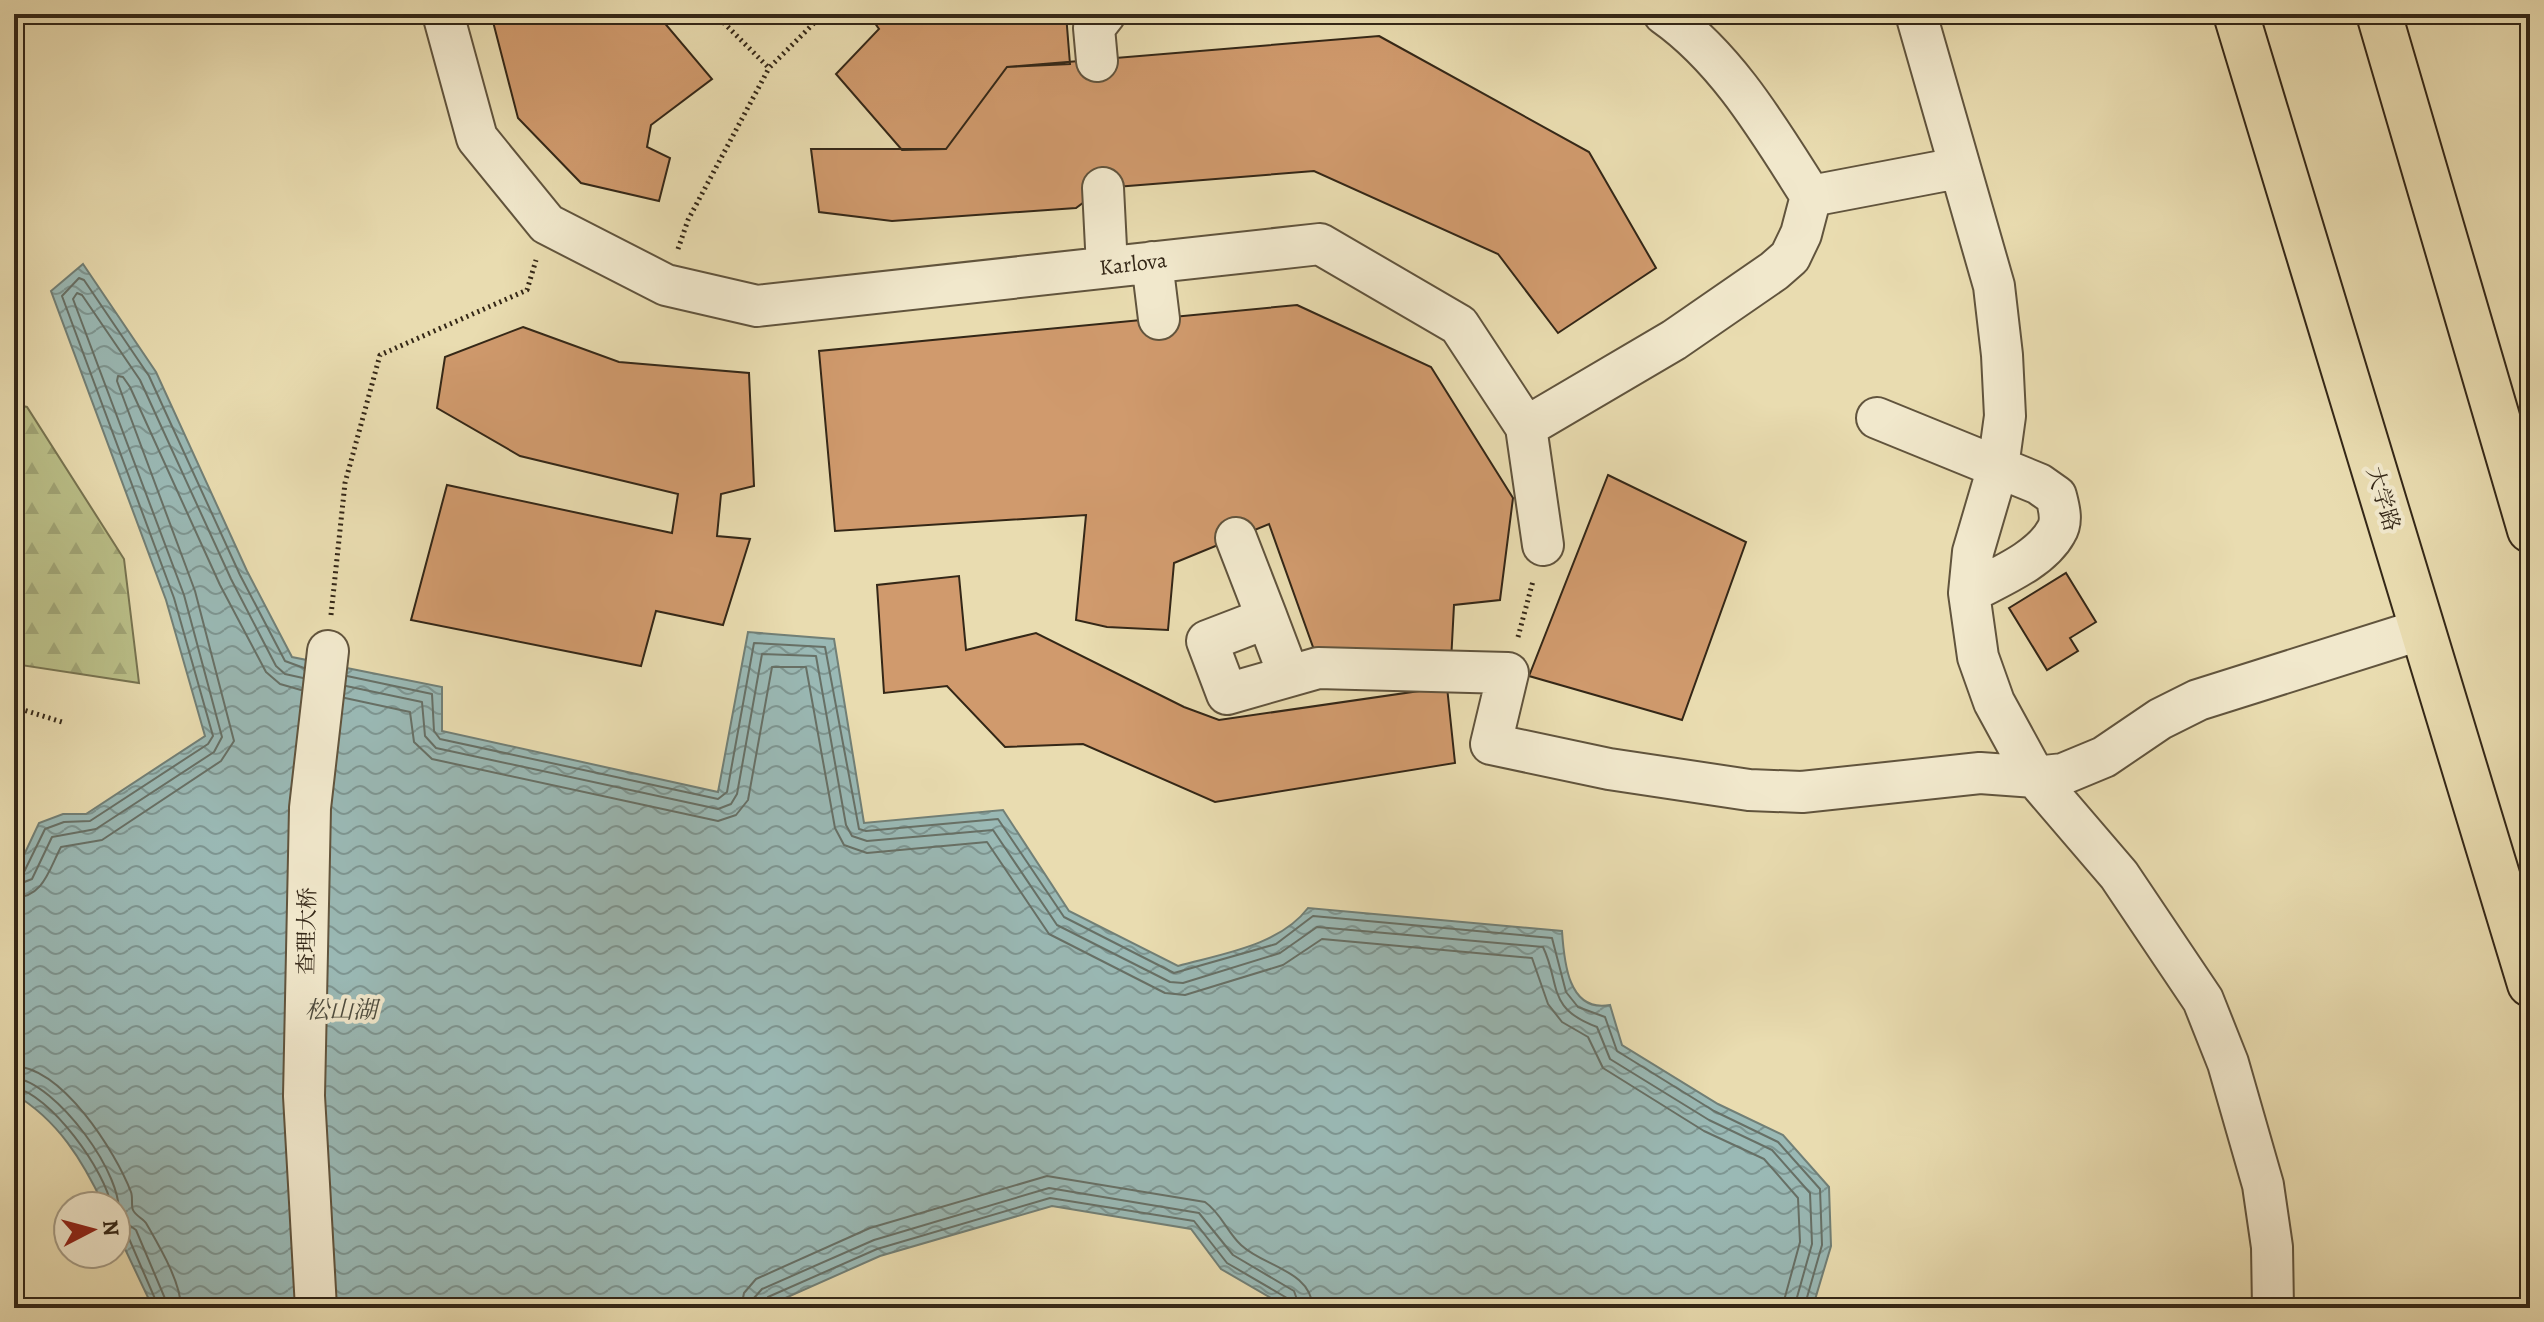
<svg xmlns="http://www.w3.org/2000/svg" width="2544" height="1322" viewBox="0 0 2544 1322" font-family="Alegreya,'Noto Serif SC',serif">
  <style>
    .forest { fill: url(#forest-firs); stroke: #777350; stroke-width: 2 }
    .water { fill: url(#water-waves); stroke: #717f76; stroke-width: 2 }
    .lines { fill: none; stroke-linecap: round; stroke-linejoin: round }
    .shore { stroke: #677066; stroke-width: 2 }
    .building { fill: #d09a6d; stroke: #342717; stroke-width: 2 }
    .minor-casing { stroke: #61543d; stroke-width: 44 }
    .major-casing { stroke: #342717; stroke-width: 48 }
    .path { stroke: #342717; stroke-width: 5; stroke-dasharray: 2 4; stroke-linecap: butt }
    .minor { stroke: #f1e8cc; stroke-width: 40 }
    .major { stroke: #e9dcb0; stroke-width: 44 }
    .labels { text-anchor: middle; dominant-baseline: central; stroke-width: 8; stroke-linejoin: round; paint-order: stroke }
    .street-label { font-size: 22px; fill: #342717; stroke: #f1e8cc }
    .water-label { font-size: 24px; font-style: italic; fill: #4e4c3e; stroke: #f1e8cc }
  </style>
  <defs>
    <pattern id="forest-firs" width="22" height="20" patternUnits="userSpaceOnUse" patternTransform="scale(2)"><rect width="22" height="20" fill="#babf88"/><path d="M5 1l3.5 6h-7zM16 11l3.5 6h-7z" fill="#a0a475"/></pattern>
    <pattern id="water-waves" width="16" height="10" patternUnits="userSpaceOnUse" patternTransform="scale(2)"><rect width="16" height="10" fill="#9ab9b5"/><path d="M0 5q4-4 8 0t8 0" fill="none" stroke="#7e9692"/></pattern>
  </defs>
  <rect width="100%" height="100%" fill="#e9dcb0"/>
  <filter id="stains"><feTurbulence type="fractalNoise" baseFrequency=".0025" numOctaves="4"/><feColorMatrix values="0 0 0 0 .2 0 0 0 0 .09 0 0 0 0 .02 0 0 0 .5 -.17"/></filter>
  <radialGradient id="worn" r=".72"><stop offset=".6" stop-color="#630" stop-opacity="0"/><stop offset="1" stop-color="#630" stop-opacity=".3"/></radialGradient>
  <path class="forest" d="M 14,404 L 27,407 L 124,559 L 139,683 L 14,664 Z"/>
  <path class="water" d="M 83,264 L 156,372 L 247,571 L 292,657 L 442,687 L 442,731 L 718,792 L 748,632 L 834,639 L 864,823 L 1003,810 L 1069,911 L 1178,966 C 1221,954 1279,946 1308,908 L 1562,931 C 1564,961 1568,1013 1610,1005 L 1622,1045 L 1718,1104 L 1783,1135 L 1829,1187 L 1831,1246 L 1814,1303 L 1810,1308 L 1288,1308 L 1221,1269 L 1191,1229 L 1052,1206 L 880,1256 L 763,1308 L 153,1308 L 116,1230 L 116,1206 L 104,1206 C 83,1161 58,1120 14,1094 L 14,876 L 39,823 L 63,814 L 86,814 L 205,736 L 166,600 L 51,291 Z"/>
  <g class="lines">
    <path class="shore" d="M 347,676 L 432,694 L 434,731 L 440,739 L 718,799 L 727,792 L 754,643 L 825,647 L 859,829 L 866,831 L 998,819 L 1064,917 L 1174,973 L 1276,944 L 1313,916 L 1552,938 L 1566,992 L 1578,1007 L 1605,1017 L 1617,1051 L 1714,1111 L 1778,1142 L 1820,1189 L 1822,1245 L 1804,1308
      M 346,686 L 422,702 L 425,736 L 436,748 L 718,809 L 731,804 L 737,794 L 762,654 L 816,656 L 846,825 L 852,836 L 867,841 L 993,830 L 1057,925 L 1170,982 L 1183,983 L 1280,953 L 1317,927 L 1543,947 C 1561,985 1546,1008 1597,1027 L 1610,1059 L 1709,1120 L 1772,1150 L 1810,1193 L 1812,1244 L 1794,1308
      M 345,698 L 410,712 L 414,742 L 432,759 L 718,821 L 736,815 L 748,800 L 772,667 L 806,667 L 835,828 L 844,845 L 867,853 L 987,842 L 1049,934 L 1165,993 L 1185,995 L 1283,965 L 1322,939 L 1532,958 L 1548,1004 L 1562,1022 L 1588,1037 L 1603,1068 L 1704,1131 L 1764,1159 L 1798,1198 L 1800,1242 L 1782,1308
      M 14,876 L 24,872 L 45,829 L 64,822 L 90,821 L 208,744 L 213,736 L 174,598 L 62,296 L 79,278 L 84,280 L 149,376 L 240,575 L 285,661 L 304,668
      M 14,886 L 32,879 L 52,837 L 96,829 L 214,752 L 222,737 L 184,595 L 73,299 L 77,293 L 82,295 L 140,380 L 231,579 L 276,666 L 285,674 L 303,678
      M 14,898 C 44,897 49,869 61,847 L 102,840 L 221,761 L 234,741 L 195,591 L 117,381 L 118,376 L 123,377 L 130,387 L 220,585 L 266,672 L 280,684 L 301,690
      M 14,1066 C 63,1068 115,1151 131,1192 C 133,1197 131,1206 133,1210 C 135,1215 143,1219 146,1223 C 159,1246 181,1282 181,1308
      M 14,1078 C 55,1081 127,1178 118,1217 L 136,1230 L 169,1308
      M 14,1088 C 49,1092 107,1173 111,1206
      M 116,1229 L 127,1234 L 159,1308
      M 741,1308 L 744,1293 L 756,1279 L 870,1228 L 1047,1176 L 1205,1202 C 1221,1213 1227,1232 1241,1245 C 1264,1267 1311,1270 1313,1308
      M 753,1308 L 754,1298 L 762,1289 L 874,1240 L 1049,1188 L 1199,1213 L 1233,1255 L 1294,1291 L 1300,1308
      M 763,1308 L 768,1297 L 877,1249 L 1050,1198 L 1194,1221 L 1227,1263 L 1287,1298 L 1290,1308"/>
  </g>
  <path class="building" d="M 491,14 L 657,14 L 712,79 L 651,125 L 647,147 L 670,158 L 659,201 L 581,183 L 518,118 Z
    M 876,14 L 1066,14 L 1070,64 L 1007,67 L 946,149 L 902,150 L 836,74 L 879,29 L 872,19 Z
    M 1379,36 L 1589,152 L 1656,268 L 1558,333 L 1498,254 L 1314,171 L 1103,188 L 1076,208 L 892,221 L 819,212 L 811,149 L 946,149 L 1007,67 Z
    M 1297,305 L 1431,367 L 1513,498 L 1500,600 L 1454,605 L 1451,662 L 1318,661 L 1269,524 L 1174,563 L 1168,630 L 1107,627 L 1076,620 L 1086,515 L 835,531 L 819,351 Z
    M 523,327 L 619,362 L 749,373 L 754,486 L 721,494 L 717,536 L 750,539 L 723,625 L 656,611 L 641,666 L 411,620 L 447,485 L 672,533 L 678,494 L 520,456 L 437,408 L 445,357 Z
    M 1608,475 L 1746,542 L 1682,720 L 1529,676 Z
    M 2066,573 L 2096,622 L 2070,638 L 2078,651 L 2047,670 L 2009,608 Z
    M 959,576 L 966,650 L 1036,633 L 1184,707 L 1219,720 L 1447,687 L 1455,763 L 1215,802 L 1083,744 L 1005,747 L 947,686 L 884,693 L 877,585 Z"/>
  <g class="lines">
    <g class="minor-casing">
      <path id="minor" d="M 443,14 L 477,138 L 547,224 L 666,285 L 757,306 L 1320,244 L 1459,325 L 1526,427 L 1543,545
        M 1916,14 L 1994,286 L 2002,355 L 2005,416 L 1998,467 L 1973,552 L 1969,593 L 1978,657 L 1994,702 L 2035,777 L 2119,875 L 2203,1000 L 2228,1063 L 2263,1185 L 2272,1247 L 2273,1308
        M 1097,61 L 1094,28 L 1105,14
        M 1103,188 L 1107,267
        M 1811,196 L 1958,168
        M 1152,262 L 1159,319
        M 1877,418 L 2039,484 L 2056,496 C 2059,508 2063,521 2056,532 C 2040,561 1996,578 1969,593
        M 1526,427 L 1674,340 L 1774,271 L 1790,257 L 1801,234 L 1811,196 C 1770,132 1728,59 1664,14
        M 1236,538 L 1267,618
        M 1289,676 L 1267,618 L 1207,641 L 1227,694 L 1318,668 L 1508,673 L 1491,744 L 1609,769 L 1749,790 L 1802,792 L 1980,773 L 2035,777 L 2063,774 L 2104,757 L 2160,719 L 2198,700 L 2423,629
        M 316,1308 L 304,1096 L 310,808 L 328,651"/>
    </g>
    <g class="major-casing">
      <path id="major" d="M 2236,14 L 2530,984
        M 2379,14 L 2530,530"/>
    </g>
    <path class="path" d="M 715,14 L 769,68 L 823,14
      M 678,249 L 688,220 L 769,68
      M 331,615 L 345,483 L 380,355 L 527,290 L 536,260
      M 1518,637 L 1533,581
      M 14,707 L 62,722"/>
    <use href="#minor" class="minor"/>
    <use href="#major" class="major"/>
  </g>
  <g class="labels">
    <g class="street-label">
      <text transform="translate(1133 264) rotate(-7)">Karlova</text>
      <text transform="translate(2383 499) rotate(73)">大学路</text>
      <text transform="translate(307 931) rotate(-89)">查理大桥</text>
    </g>
    <g class="water-label">
      <text x="341" y="1010">松山湖</text>
    </g>
  </g>
  <rect width="2544" height="1322" fill="none" stroke="#e9dcb0" stroke-width="48"/>
  <rect x="16" y="16" width="2512" height="1290" fill="none" stroke="#342717" stroke-width="4"/>
  <rect x="24" y="24" width="2496" height="1274" fill="none" stroke="#342717" stroke-width="2"/>
  <g transform="translate(92 1230) rotate(84)"><circle r="38" fill="#f1e8cc" stroke="#a59b84" stroke-width="2"/>
  <path d="M0-6L14 30L0 20L-14 30Z" fill="#8f2418"/>
  <text y="-12" font-size="22" font-weight="bold" text-anchor="middle" fill="#342717">N</text>
  </g>
  <rect width="100%" height="100%" filter="url(#stains)"/>
  <rect width="100%" height="100%" fill="url(#worn)"/>
</svg>
